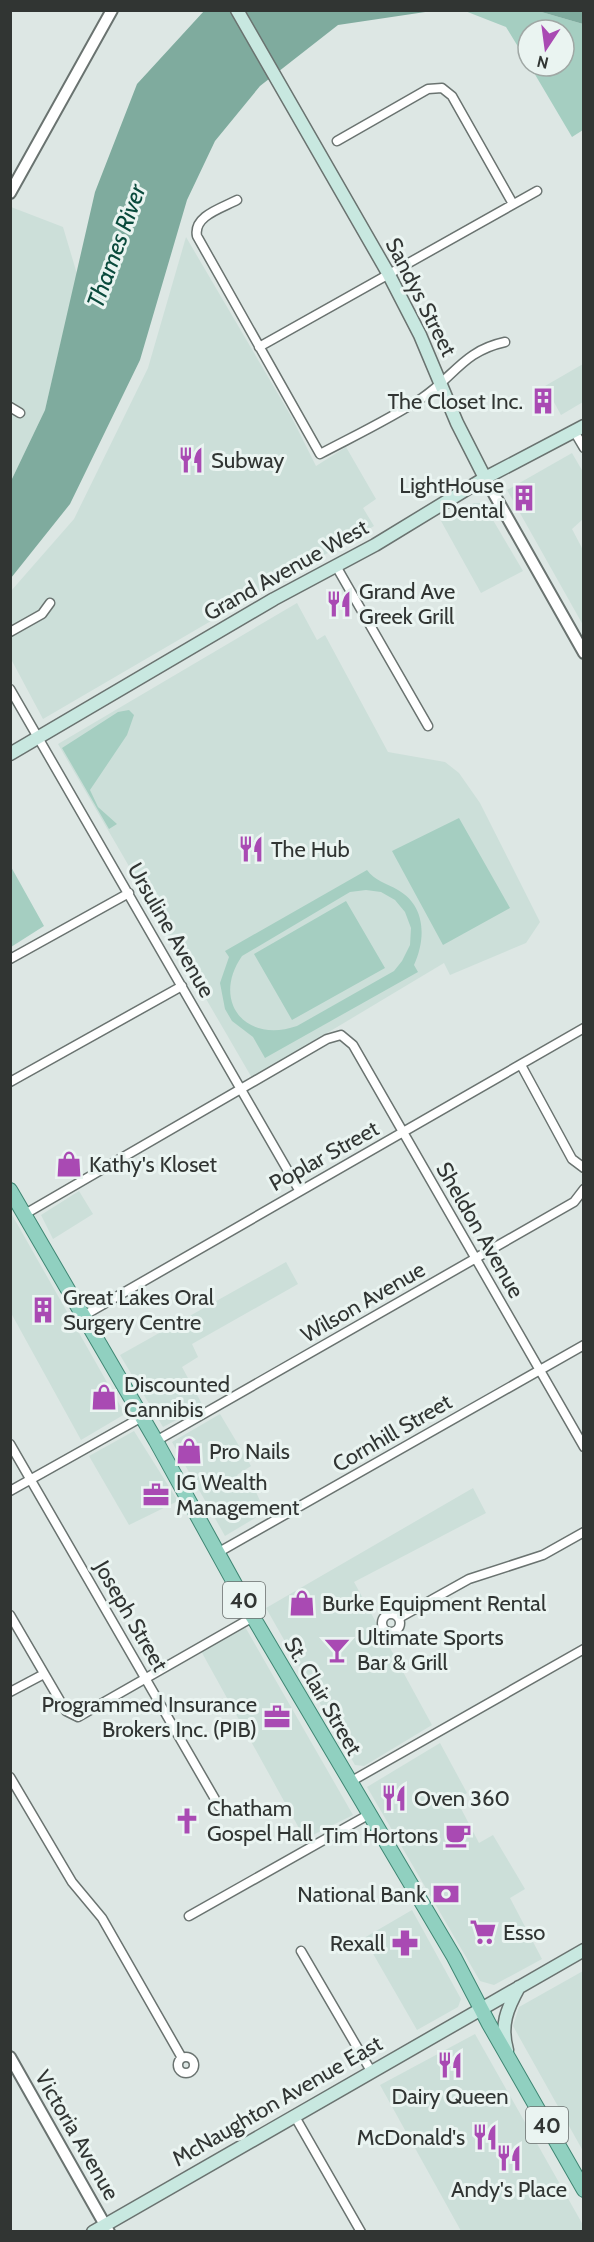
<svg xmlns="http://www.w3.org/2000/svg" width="594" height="2242" viewBox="0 0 594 2242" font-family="Cabin,sans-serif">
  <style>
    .built { fill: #ccdfd9 }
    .green { fill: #a5cec1; fill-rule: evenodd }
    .water { fill: #7fab9e }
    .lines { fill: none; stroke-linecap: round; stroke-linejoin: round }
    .minor-casing { stroke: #6a7370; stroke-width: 11 }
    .tertiary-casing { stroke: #6a7370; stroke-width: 14 }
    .secondary-casing { stroke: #6a7370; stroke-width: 15 }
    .primary-casing { stroke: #3f8673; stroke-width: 16 }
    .minor { stroke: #fff; stroke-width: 8 }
    .tertiary { stroke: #fff; stroke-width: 10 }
    .secondary { stroke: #c8e8e0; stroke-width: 12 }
    .primary { stroke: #90d0c0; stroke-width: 14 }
    .labels { text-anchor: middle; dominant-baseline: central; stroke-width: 6; stroke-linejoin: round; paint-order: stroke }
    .shield { fill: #eaf4f1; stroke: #686e6c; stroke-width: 1.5 }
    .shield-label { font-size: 21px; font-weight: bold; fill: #313533 }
    .street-label { font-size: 22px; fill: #313533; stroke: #eaf4f1 }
    .poi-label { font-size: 22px; fill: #313533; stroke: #eaf4f1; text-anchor: start }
    .water-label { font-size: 24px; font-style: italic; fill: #0a4a3c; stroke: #eaf4f1 }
  </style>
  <rect width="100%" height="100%" fill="#dde7e4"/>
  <path class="built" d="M 11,207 L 63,227 L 77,274 L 45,410 L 11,481 Z
    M 186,237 L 291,416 L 316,466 L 346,447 L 376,499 L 363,508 L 374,526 L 43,719 L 11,659 L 11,591 L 74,519 L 148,368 Z
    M 583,364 L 583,402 L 561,415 L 545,386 Z
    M 572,453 L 583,472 L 583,519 L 572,529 L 583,550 L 583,625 L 507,490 Z
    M 474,503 L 483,503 L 523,571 L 481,593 L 441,521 Z
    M 297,603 L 317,640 L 325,635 L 388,752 L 445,762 L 459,773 L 480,803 L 540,922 L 526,943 L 450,975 L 444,963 L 252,1078 L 58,744 Z
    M 79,1191 L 93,1214 L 53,1239 L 41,1215 Z
    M 11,1213 L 125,1414 L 81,1440 L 11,1313 Z
    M 286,1262 L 298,1284 L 192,1344 L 198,1357 L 182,1367 L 203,1406 L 163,1427 L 120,1355 Z
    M 220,1414 L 251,1466 L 237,1475 L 243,1488 L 252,1483 L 265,1512 L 225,1536 L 172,1442 Z
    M 134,1431 L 178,1501 L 129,1525 L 89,1456 Z
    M 473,1488 L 486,1513 L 354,1582 L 432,1725 L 364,1766 L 355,1765 L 266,1608 Z
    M 244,1625 L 353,1815 L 305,1839 L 201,1651 Z
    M 440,1743 L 467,1793 L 456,1799 L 479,1843 L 493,1835 L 525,1889 L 510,1898 L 542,1959 L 494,1985 L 480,1981 L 367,1787 Z
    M 412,1910 L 461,1999 L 458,2007 L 417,2030 L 364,1938 Z
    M 583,1971 L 583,2151 L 513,2026 L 519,2007 Z
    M 475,2034 L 583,2225 L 583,2231 L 461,2231 L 380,2085 Z"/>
  <path class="green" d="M 465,11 L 538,11 L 583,24 L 583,130 L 572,137 L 530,66 L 564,66 L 564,30 L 528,30 L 528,63 L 506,27 Z
    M 129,710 L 134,715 L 127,735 L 90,790 L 98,807 L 117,824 L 109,829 L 62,748 L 118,712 Z
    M 459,818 L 510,908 L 443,945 L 392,851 Z
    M 10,865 L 44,926 L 11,947 L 10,947 Z
    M 367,870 C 375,881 386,883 398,890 C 426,906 426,939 414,965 L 418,972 L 265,1058 L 253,1037 L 232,1021 L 225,1009 L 220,983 L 229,957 L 225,951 ZM 366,890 L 381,892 L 395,900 L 405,912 L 411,928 L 410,945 L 402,961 L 394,971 L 297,1026 C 245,1044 211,1001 242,956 L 350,892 Z
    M 346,901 L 385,968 L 292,1020 L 254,954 Z"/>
  <path class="water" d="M 204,11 L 432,11 L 338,25 L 260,86 L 215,141 L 187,200 L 140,360 L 70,504 L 11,578 L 11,481 L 45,410 L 95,192 L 137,84 Z
    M 538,11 L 583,11 L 583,24 Z"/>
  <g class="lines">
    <g class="minor-casing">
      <path id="minor" d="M 337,141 L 428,89 L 442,88 L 452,96 L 513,204
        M 237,200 C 222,208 193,216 197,236 L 320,454 C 354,436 390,419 422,398 C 454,377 463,351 505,342
        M 259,347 L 537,191
        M 10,407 L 20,413
        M 574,431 L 584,448
        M 336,566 L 428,726
        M 10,632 L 42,614 L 50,603
        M 10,689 L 299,1190
        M 10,959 L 129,893
        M 521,1065 L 572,1159 L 584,1168
        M 10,1082 L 182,986
        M 25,1214 L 327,1039 L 341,1035 L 353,1045 L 584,1447
        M 83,1316 L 584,1028
        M 156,1441 L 574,1202 L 584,1189
        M 10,1444 L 219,1806
        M 10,1491 L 142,1417
        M 219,1552 L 584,1345
        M382 1623a9 9 0 1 1 18 0a9 9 0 1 1-18 0Z
        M 10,1615 L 66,1711 L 78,1717 L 253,1617
        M 399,1618 L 469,1579 L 543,1555 L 584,1532
        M 10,1692 L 44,1674
        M 10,1777 L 72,1882 L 102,1918 L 182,2058
        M 350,1782 L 584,1649
        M 189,1916 L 368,1815
        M 301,1951 L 371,2071
        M178 2065a8 8 0 1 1 16 0a8 8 0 1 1-16 0Z
        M 294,2115 L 361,2232"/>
    </g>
    <g class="tertiary-casing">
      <path id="tertiary" d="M 10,193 L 112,10
        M 485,478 L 584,653
        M 10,2057 L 109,2232"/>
    </g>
    <g class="secondary-casing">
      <path id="secondary" d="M 237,10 L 388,273 L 420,335 L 457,423 L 485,478
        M 10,754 L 274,599 L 375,545 L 485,478 L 584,426
        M 507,2050 C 500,2025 507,2009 519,1987
        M 93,2232 L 584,1950"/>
    </g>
    <g class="primary-casing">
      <path id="primary" d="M 10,1190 L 156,1441 L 253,1617 L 454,1957 L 489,2024 L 584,2190"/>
    </g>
    <use href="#minor" class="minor"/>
    <use href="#tertiary" class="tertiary"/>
    <use href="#secondary" class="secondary"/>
    <use href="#primary" class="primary"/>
  </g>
  <defs>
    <g id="building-bare" transform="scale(2.07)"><path d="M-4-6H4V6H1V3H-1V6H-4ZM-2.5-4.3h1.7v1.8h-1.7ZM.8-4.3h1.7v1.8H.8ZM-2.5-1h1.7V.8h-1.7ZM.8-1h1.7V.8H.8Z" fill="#a94ab3" stroke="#eaf4f1" stroke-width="2.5" paint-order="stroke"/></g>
    <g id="restaurant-bare" transform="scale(2.07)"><path d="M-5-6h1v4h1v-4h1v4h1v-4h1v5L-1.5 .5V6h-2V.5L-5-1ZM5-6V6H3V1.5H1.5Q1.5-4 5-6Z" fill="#a94ab3" stroke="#eaf4f1" stroke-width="2.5" paint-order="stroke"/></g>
    <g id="shop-bare" transform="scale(2.07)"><path d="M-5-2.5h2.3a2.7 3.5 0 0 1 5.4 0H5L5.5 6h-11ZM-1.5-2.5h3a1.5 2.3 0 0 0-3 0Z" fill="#a94ab3" stroke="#eaf4f1" stroke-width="2.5" paint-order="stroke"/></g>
    <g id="office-bare" transform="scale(2.07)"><path d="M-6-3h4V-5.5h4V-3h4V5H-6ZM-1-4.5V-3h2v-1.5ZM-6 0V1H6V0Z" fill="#a94ab3" stroke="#eaf4f1" stroke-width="2.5" paint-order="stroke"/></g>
    <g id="bar-bare" transform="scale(2.07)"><path d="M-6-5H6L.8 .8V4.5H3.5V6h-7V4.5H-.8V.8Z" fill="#a94ab3" stroke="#eaf4f1" stroke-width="2.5" paint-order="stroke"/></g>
    <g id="church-bare" transform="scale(2.07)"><path d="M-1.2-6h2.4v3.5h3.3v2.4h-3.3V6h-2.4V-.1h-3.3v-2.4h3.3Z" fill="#a94ab3" stroke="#eaf4f1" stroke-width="2.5" paint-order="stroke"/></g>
    <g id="cafe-bare" transform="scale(2.07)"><path d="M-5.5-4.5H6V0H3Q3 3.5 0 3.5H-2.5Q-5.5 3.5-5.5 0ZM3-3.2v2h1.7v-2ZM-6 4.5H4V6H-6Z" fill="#a94ab3" stroke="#eaf4f1" stroke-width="2.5" paint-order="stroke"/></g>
    <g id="bank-bare" transform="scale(2.07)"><path d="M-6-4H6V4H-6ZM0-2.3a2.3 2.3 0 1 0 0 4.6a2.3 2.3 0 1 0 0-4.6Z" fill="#a94ab3" stroke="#eaf4f1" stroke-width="2.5" paint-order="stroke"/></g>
    <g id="supermarket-bare" transform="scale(2.07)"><path d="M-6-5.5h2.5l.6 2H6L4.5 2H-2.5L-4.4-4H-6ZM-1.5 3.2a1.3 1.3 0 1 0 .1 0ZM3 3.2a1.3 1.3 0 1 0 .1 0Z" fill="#a94ab3" stroke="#eaf4f1" stroke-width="2.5" paint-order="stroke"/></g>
    <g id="pharmacy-bare" transform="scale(2.07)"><path d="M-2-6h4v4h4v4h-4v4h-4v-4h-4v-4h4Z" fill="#a94ab3" stroke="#eaf4f1" stroke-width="2.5" paint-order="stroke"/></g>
  </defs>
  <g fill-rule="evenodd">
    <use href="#building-bare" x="543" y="401"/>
    <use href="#restaurant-bare" x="191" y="460"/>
    <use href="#building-bare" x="524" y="498"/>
    <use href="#restaurant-bare" x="339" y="604"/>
    <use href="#restaurant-bare" x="251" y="849"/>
    <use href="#shop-bare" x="69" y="1164"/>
    <use href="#building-bare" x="43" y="1310"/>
    <use href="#shop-bare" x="104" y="1397"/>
    <use href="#shop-bare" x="189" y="1451"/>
    <use href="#office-bare" x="156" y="1495"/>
    <use href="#shop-bare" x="302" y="1603"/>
    <use href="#bar-bare" x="337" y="1650"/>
    <use href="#office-bare" x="277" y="1717"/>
    <use href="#restaurant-bare" x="394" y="1798"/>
    <use href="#church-bare" x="187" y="1821"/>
    <use href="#cafe-bare" x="458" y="1835"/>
    <use href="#bank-bare" x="446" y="1894"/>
    <use href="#supermarket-bare" x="483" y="1932"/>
    <use href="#pharmacy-bare" x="405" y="1943"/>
    <use href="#restaurant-bare" x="450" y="2065"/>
    <use href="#restaurant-bare" x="485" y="2137"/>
    <use href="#restaurant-bare" x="509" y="2158"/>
  </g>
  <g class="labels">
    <g class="shield">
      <rect x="223" y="1582" width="42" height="36" rx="4.5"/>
      <rect x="526" y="2107" width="42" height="36" rx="4.5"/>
    </g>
    <g class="shield-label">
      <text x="244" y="1600">40</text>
      <text x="547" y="2125">40</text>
    </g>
    <g class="street-label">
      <text transform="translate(421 297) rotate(63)">Sandys Street</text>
      <text transform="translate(286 570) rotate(-29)">Grand Avenue West</text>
      <text transform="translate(171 930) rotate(60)">Ursuline Avenue</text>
      <text transform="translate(324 1156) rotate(-29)">Poplar Street</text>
      <text transform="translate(480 1230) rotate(60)">Sheldon Avenue</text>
      <text transform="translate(363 1302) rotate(-30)">Wilson Avenue</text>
      <text transform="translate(392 1433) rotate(-30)">Cornhill Street</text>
      <text transform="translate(131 1616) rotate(60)">Joseph Street</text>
      <text transform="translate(323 1696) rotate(60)">St. Clair Street</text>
      <text transform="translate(277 2101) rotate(-30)">McNaughton Avenue East</text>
      <text transform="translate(77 2135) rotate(60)">Victoria Avenue</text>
    </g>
    <g class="poi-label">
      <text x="523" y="401" text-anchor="end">The Closet Inc.</text>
      <text x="211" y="460">Subway</text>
      <text x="504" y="485" text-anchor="end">LightHouse<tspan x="504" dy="25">Dental</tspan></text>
      <text x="359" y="591">Grand Ave<tspan x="359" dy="25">Greek Grill</tspan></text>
      <text x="271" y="849">The Hub</text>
      <text x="89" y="1164">Kathy's Kloset</text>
      <text x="63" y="1297">Great Lakes Oral<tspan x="63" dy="25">Surgery Centre</tspan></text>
      <text x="124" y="1384">Discounted<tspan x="124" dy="25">Cannibis</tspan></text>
      <text x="209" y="1451">Pro Nails</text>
      <text x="176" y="1482">IG Wealth<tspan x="176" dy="25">Management</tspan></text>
      <text x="322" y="1603">Burke Equipment Rental</text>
      <text x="357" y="1637">Ultimate Sports<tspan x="357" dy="25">Bar &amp; Grill</tspan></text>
      <text x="257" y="1704" text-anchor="end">Programmed Insurance<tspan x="257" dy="25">Brokers Inc. (PIB)</tspan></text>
      <text x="414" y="1798">Oven 360</text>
      <text x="207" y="1808">Chatham<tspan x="207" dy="25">Gospel Hall</tspan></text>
      <text x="438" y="1835" text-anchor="end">Tim Hortons</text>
      <text x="426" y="1894" text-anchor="end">National Bank</text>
      <text x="503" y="1932">Esso</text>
      <text x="385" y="1943" text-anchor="end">Rexall</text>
      <text x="450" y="2096" text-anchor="middle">Dairy Queen</text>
      <text x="465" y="2137" text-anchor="end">McDonald's</text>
      <text x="509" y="2189" text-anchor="middle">Andy's Place</text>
    </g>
    <g class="water-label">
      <text transform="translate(116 246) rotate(-70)">Thames River</text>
    </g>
  </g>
  <rect width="594" height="2242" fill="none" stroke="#313533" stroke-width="24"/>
  <g transform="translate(546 48) rotate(193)"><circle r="28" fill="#eaf4f1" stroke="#a0a8a5" stroke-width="1.5"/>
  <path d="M0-4.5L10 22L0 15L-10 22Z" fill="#a94ab3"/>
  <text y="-9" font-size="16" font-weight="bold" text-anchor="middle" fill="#313533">N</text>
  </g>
</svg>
